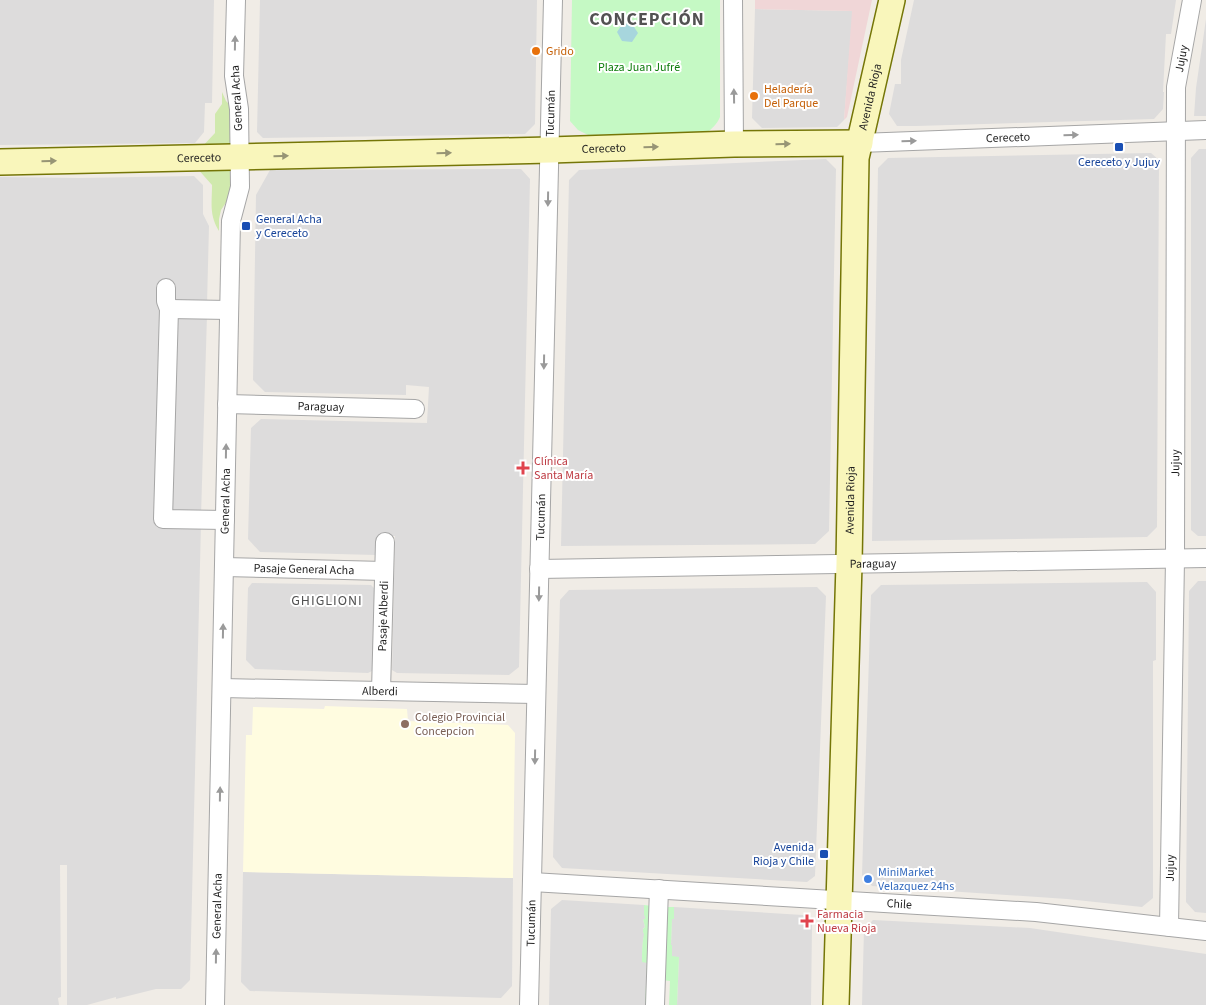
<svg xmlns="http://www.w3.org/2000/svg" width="1206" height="1005" viewBox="0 0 1206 1005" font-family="'Source Sans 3',sans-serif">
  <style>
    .residential { fill: #dddcdc }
    .commercial { fill: #f0d6d7 }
    .education { fill: #fffce0 }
    .grass { fill: #d0e9ad }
    .park { fill: #c5f9c4 }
    .water { fill: #a7d6dd }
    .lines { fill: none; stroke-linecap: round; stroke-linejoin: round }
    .street-casing { stroke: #a6a6a6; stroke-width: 20 }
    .secondary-casing { stroke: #757607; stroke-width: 28 }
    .street { stroke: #fff; stroke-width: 18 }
    .secondary { stroke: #f9f6bb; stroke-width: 25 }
    .oneway { fill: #9a9a9a }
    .oneway2 { fill: #979575 }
    .food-dot { fill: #e8710a; stroke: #fff; stroke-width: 2 }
    .transit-dot { fill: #1a4fb4; stroke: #fff; stroke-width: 2 }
    .health-dot { fill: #e0444e; stroke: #fff; stroke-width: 2 }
    .education-dot { fill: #8d6e63; stroke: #fff; stroke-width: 2 }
    .shop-dot { fill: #3f7fe0; stroke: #fff; stroke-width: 2 }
    .labels { text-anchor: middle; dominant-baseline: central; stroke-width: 4; stroke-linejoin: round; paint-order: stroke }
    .food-label { font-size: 12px; fill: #c56008; stroke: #fff; text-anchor: start }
    .street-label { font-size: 12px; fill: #1f1f1f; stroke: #fff }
    .park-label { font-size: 12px; fill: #0f7d0d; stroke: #fff }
    .transit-label { font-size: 12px; fill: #164399; stroke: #fff }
    .health-label { font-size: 12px; fill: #be3a42; stroke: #fff; text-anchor: start }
    .education-label { font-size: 12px; fill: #785e54; stroke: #fff; text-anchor: start }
    .shop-label { font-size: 12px; fill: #366cbe; stroke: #fff; text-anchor: start }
    .neighbourhood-label { font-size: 14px; letter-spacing: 1px; fill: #525252; stroke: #fff }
    .district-label { font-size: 18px; font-weight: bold; letter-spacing: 1px; fill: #525252; stroke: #fff }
  </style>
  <rect width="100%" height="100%" fill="#f0ece6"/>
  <path class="residential" d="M 0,0 L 214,0 L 212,103 L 205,103 L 204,132 L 195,143 L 0,145 Z
    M 260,0 L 537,0 L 535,124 L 525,134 L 263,138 L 257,132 Z
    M 914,0 L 1176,0 L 1171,34 L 1166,34 L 1163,92 L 1164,92 L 1163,109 L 1154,119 L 916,126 L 897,126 L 889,114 L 895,84 L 901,84 L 901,60 Z
    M 755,9 L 853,11 L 844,120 L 837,127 L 762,128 L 752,118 Z
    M 1206,19 L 1206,116 L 1194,116 L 1196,88 Z
    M 1199,149 L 1206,149 L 1206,536 L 1198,536 L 1191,530 L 1191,158 Z
    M 1151,153 L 1159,160 L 1157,527 L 1147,537 L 872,541 L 878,168 L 888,158 Z
    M 826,159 L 836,169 L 829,531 L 815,544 L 561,546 L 569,180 L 579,170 Z
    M 521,169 L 530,179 L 519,667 L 509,675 L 397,673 L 392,670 L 395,536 L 377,536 L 376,555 L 260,552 L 248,539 L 251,428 L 261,419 L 427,423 L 429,387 L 406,385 L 406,395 L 265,392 L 253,380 L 256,195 L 270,170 Z
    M 194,176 L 203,185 L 203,214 L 209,226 L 207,304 L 173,304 L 163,361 L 158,361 L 157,395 L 161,396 L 157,434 L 155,476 L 158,476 L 158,515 L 201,523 L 190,980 L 181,989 L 156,989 L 116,999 L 116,997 L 87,1005 L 67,1005 L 67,865 L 60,865 L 61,997 L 58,998 L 59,1005 L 0,1005 L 0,177 L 78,178 Z
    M 207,315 L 201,516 L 170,515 L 173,317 Z
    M 1198,581 L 1206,581 L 1206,913 L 1195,912 L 1186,902 L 1189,591 Z
    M 1147,582 L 1156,592 L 1156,660 L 1153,661 L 1153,898 L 1142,907 L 1067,899 L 872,886 L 862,875 L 871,595 L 881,585 Z
    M 252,583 L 371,585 L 377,591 L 376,669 L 368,673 L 255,669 L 246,660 L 248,588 Z
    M 817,587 L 826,596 L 815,876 L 807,882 L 562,868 L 553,857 L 560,600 L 569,590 Z
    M 243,872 L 513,878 L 512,986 L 501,998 L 250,991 L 241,982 Z
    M 562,900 L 644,905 L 644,915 L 645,915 L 645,919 L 643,919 L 645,927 L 643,929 L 643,932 L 645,934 L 644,937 L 643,939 L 642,962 L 647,962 L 645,1005 L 549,1005 L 551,909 Z
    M 674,907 L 803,915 L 812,925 L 811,1005 L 677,1005 L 679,957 L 672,957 L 671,945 L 672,918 L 674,918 Z
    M 873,920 L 1030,928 L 1206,954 L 1206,1005 L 862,1005 L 864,929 Z"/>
  <path class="commercial" d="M 755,0 L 872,0 L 847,117 L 844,120 L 852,11 L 755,9 Z"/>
  <path class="education" d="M 325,706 L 407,709 L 408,721 L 508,725 L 515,733 L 513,878 L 243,872 L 246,735 L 252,735 L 253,707 L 324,709 Z"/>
  <path class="grass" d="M 222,92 L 226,101 L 232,107 L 233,142 L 229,147 L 201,148 L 215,133 L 215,114 L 222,104 Z
    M 196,167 L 232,167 L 231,195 L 221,210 L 219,219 L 219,231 C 209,215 212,203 212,185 Z"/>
  <path class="park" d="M 572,0 L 720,0 L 720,117 C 717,124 713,128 706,133 L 588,135 L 578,130 L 570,121 Z
    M 644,905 L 652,906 L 648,1005 L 645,1005 L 647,963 L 642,962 C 642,953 642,943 644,934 L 643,932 L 643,929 L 645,927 L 643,919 L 645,919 L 645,916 L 644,915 Z
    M 665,907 L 674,907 L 674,919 L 672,919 L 671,945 L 672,945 L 672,956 L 679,957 L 677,1005 L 669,1005 L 670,981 L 662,980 Z"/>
  <path class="water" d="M 623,23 L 632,24 L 638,33 L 632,42 L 622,41 L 617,32 Z"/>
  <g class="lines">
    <g class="street-casing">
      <g id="street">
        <path d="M 733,0 L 734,144"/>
        <path id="s1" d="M 860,143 L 1206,130"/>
        <path d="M 166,288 L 166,301 L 169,309 L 163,519 L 225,520"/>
        <path d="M 169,309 L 229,310"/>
        <path id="s2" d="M 227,404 L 415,409"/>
        <path id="s3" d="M 224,567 L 384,571"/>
        <path id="s4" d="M 539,569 L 1206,558"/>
        <path id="s5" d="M 222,688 L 536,694"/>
        <path id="s6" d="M 381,691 L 385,542"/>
        <path id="s7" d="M 532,882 L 1036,912 L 1206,931"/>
        <path id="s8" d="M 1169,927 L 1175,559 L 1176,87 L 1192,0"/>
        <path id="s9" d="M 215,1005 L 231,221 L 240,187 L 239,109 L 234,76 L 236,0"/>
        <path id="s10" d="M 529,1005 L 553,0"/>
        <path d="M 655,1005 L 659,889"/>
      </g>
    </g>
    <g class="secondary-casing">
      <g id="secondary">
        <path id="s11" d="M 0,162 L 550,150 L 734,144 L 860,143"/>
        <path id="s12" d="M 836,1005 L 849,564 L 856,158 L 892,0"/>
      </g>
    </g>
    <use href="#street" class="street"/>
    <use href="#secondary" class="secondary"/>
  </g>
  <defs><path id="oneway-solid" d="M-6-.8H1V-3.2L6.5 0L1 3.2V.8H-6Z" transform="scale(1.25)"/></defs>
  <g class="oneway">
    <use href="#oneway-solid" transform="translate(235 43) rotate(-89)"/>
    <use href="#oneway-solid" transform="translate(734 96) rotate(-91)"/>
    <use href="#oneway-solid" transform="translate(1071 135) rotate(-2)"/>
    <use href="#oneway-solid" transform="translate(909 141) rotate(-2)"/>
    <use href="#oneway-solid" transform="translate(548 199) rotate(91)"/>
    <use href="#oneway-solid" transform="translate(544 362) rotate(91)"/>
    <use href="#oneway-solid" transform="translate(226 451) rotate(-89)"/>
    <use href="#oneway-solid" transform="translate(539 594) rotate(91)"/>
    <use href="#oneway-solid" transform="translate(223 631) rotate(-89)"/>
    <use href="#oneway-solid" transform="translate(535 757) rotate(91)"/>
    <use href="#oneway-solid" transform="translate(220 794) rotate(-89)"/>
    <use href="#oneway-solid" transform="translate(216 956) rotate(-89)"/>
  </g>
  <g class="oneway2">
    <use href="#oneway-solid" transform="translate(783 144) rotate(-1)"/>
    <use href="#oneway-solid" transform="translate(651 147) rotate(-2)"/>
    <use href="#oneway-solid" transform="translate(444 153) rotate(-1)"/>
    <use href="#oneway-solid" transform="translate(281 156) rotate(-1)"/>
    <use href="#oneway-solid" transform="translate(49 161) rotate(-1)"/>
  </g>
  <g class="food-dot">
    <circle cx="536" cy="51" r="5"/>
    <circle cx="754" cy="96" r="5"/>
  </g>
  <g class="transit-dot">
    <rect x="1114" y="142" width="10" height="10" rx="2.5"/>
    <rect x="241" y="221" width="10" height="10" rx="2.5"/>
    <rect x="819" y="849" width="10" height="10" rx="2.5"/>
  </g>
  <g class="health-dot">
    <path d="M520.5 460.5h5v5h5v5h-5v5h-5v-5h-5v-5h5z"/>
    <path d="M804.5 913.5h5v5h5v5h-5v5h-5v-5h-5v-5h5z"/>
  </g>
  <circle class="education-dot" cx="405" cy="724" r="5"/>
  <circle class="shop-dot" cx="868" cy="879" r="5"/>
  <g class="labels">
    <g class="food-label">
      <text x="546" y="51">Grido</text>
      <text x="764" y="89">Heladería<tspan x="764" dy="14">Del Parque</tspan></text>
    </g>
    <g class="street-label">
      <text stroke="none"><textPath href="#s8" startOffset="869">Jujuy</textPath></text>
      <text stroke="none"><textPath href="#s12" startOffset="910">Avenida Rioja</textPath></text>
      <text transform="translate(237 98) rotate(-93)">General Acha</text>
      <text stroke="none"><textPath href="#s10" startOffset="892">Tucumán</textPath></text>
      <text stroke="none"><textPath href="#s1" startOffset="148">Cereceto</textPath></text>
      <text stroke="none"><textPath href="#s11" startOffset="604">Cereceto</textPath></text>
      <text stroke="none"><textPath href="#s11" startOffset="199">Cereceto</textPath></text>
      <text stroke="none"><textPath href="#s2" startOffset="94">Paraguay</textPath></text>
      <text stroke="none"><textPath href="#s8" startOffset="464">Jujuy</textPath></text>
      <text stroke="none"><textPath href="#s12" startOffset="505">Avenida Rioja</textPath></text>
      <text stroke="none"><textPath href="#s9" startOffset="504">General Acha</textPath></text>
      <text stroke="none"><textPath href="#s10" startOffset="488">Tucumán</textPath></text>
      <text stroke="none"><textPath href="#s4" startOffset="334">Paraguay</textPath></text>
      <text stroke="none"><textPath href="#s3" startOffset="80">Pasaje General Acha</textPath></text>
      <text stroke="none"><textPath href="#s6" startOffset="75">Pasaje Alberdi</textPath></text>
      <text stroke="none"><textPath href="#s5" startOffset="158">Alberdi</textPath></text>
      <text stroke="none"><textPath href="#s8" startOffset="59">Jujuy</textPath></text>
      <text stroke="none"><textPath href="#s7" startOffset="368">Chile</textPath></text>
      <text stroke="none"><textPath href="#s9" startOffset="99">General Acha</textPath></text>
      <text stroke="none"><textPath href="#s10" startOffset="82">Tucumán</textPath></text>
    </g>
    <g class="park-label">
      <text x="639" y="67">Plaza Juan Jufré</text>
    </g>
    <g class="transit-label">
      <text x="1119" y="162">Cereceto y Jujuy</text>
      <text x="256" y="219" text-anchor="start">General Acha<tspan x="256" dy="14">y Cereceto</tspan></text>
      <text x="814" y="847" text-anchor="end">Avenida<tspan x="814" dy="14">Rioja y Chile</tspan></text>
    </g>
    <g class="health-label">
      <text x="534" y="461">Clínica<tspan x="534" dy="14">Santa María</tspan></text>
      <text x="817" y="914">Farmacia<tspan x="817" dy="14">Nueva Rioja</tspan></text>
    </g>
    <g class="education-label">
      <text x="415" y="717">Colegio Provincial<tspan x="415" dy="14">Concepcion</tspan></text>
    </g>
    <g class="shop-label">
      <text x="878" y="872">MiniMarket<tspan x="878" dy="14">Velazquez 24hs</tspan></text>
    </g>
    <g class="neighbourhood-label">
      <text x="327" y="601">GHIGLIONI</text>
    </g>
    <g class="district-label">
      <text x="647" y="19">CONCEPCIÓN</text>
    </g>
  </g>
</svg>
